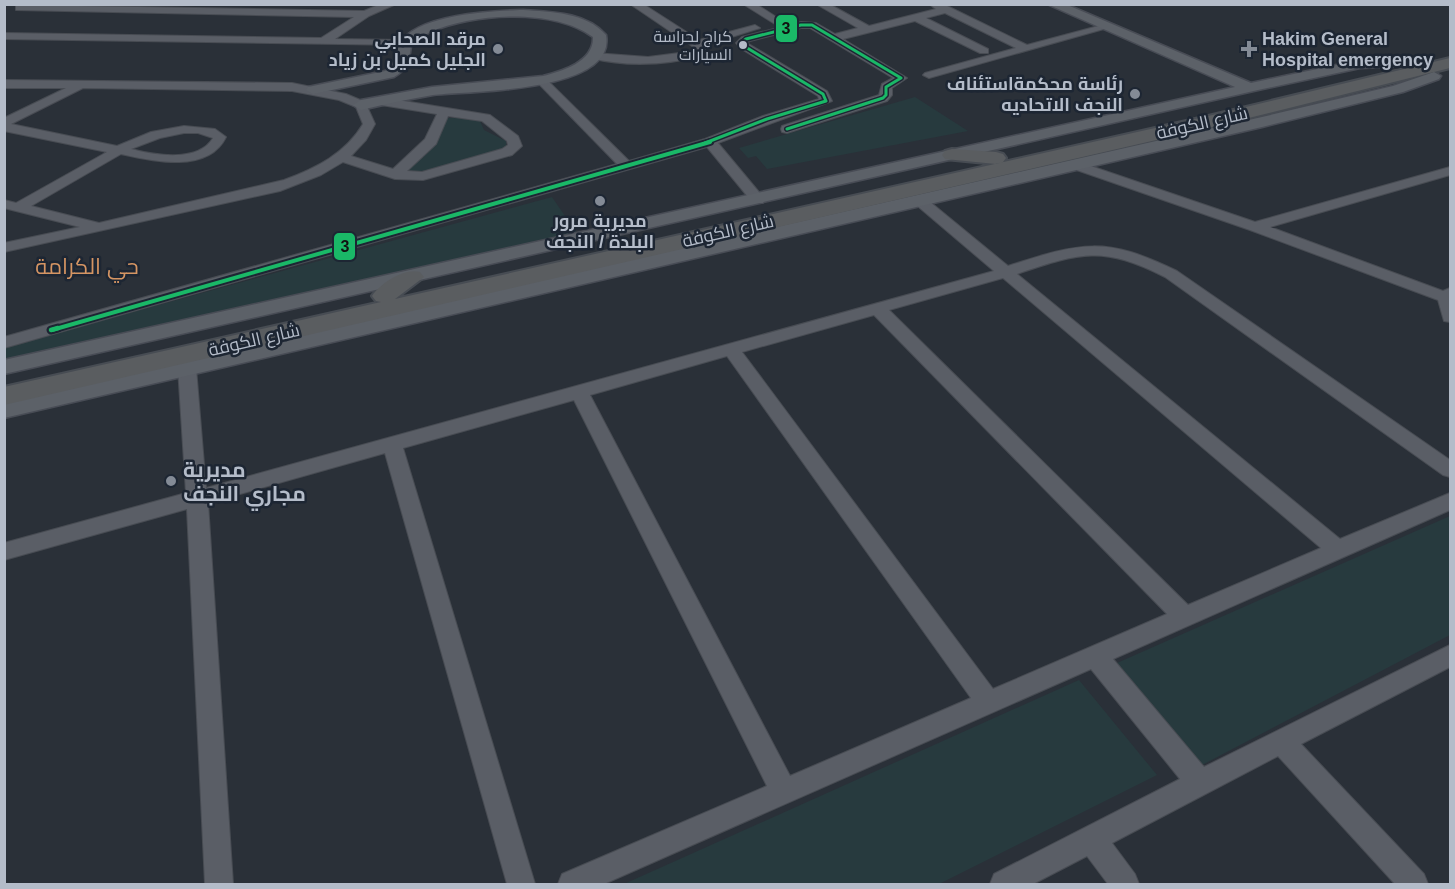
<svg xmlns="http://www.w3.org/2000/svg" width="1455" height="889" viewBox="0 0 1455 889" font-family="Helvetica,Cairo,sans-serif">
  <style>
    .green { fill: #273a3e }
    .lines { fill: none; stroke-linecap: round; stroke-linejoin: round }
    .minor-casing { stroke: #484c53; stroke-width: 2 }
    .major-casing { stroke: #484c55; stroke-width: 3 }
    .highway-casing { stroke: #474c53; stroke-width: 4 }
    .minor { fill: #5a5e66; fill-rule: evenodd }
    .major { fill: #5c6168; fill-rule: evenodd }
    .highway { fill: #5a5d60; fill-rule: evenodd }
    .bus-1-far2-casing { stroke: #1d2633; stroke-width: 6 }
    .bus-1-far1-casing { stroke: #1d2633; stroke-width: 8 }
    .bus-1-casing { stroke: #1d2633; stroke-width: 9 }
    .bus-1-far2 { stroke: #1ab867; stroke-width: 3 }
    .bus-1-far1 { stroke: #1ab867; stroke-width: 4 }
    .bus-1 { stroke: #1ab867; stroke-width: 4.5 }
    .bus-dot { fill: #b4bcc9; stroke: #1d2633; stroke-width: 2 }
    .poi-dot { fill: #848b96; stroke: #1d2633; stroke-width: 2 }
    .labels { text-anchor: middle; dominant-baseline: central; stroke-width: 5; stroke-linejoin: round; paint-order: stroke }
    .far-bus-label { font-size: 16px; fill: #b4bcc9; stroke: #1d2633; text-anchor: end }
    .far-poi-label { font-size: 18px; font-weight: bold; fill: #b4bcc9; stroke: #1d2633; text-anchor: end }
    .far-street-label { font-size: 18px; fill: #b4bcc9; stroke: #1d2633 }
    .poi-label { font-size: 21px; font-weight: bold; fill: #b4bcc9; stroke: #1d2633; text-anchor: start }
    .neighbourhood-label { font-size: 22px; fill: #d59563; stroke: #1d2633 }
    .line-badge { stroke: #1d2633; stroke-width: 2 }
    .pale-badge-label { font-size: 16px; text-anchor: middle; font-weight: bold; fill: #111 }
  </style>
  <rect width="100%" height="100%" fill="#2a3038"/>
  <path class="green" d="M 915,97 L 968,131 L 767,169 L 756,156 L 748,158 L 739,148 Z
    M 446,118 L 463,118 L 480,121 L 484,130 L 506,141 L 506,146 L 498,151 L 421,174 L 405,171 Z
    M 552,197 L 576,232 L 5,363 L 5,347 Z
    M 1450,516 L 1450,635 L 1202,765 L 1117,663 Z
    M 1079,680 L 1157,775 L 939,884 L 624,884 Z"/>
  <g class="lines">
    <g class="minor-casing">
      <path id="minor" d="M 381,4 L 396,4 L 369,16 L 335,39 L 403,40 L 408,43 L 407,45 L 4,39 L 4,33 L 321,38 L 354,17 L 16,10 L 16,6 L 20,5 L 364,11 Z
        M 630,4 L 643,4 L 699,40 L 755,25 L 760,28 L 703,46 L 707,53 L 705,55 C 668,65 627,67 590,58 L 590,54 L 594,53 L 648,57 L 695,51 L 692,46 Z
        M 743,4 L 756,4 L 784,22 L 775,24 Z
        M 816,4 L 829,4 L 869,26 L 936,9 L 929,4 L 943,4 L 1027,45 L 1106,24 L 1111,27 L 929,78 L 923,75 L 925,73 L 1016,48 L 945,13 L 926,18 L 988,49 L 988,53 L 980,53 L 915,21 L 843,39 L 907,78 L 892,88 L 892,95 L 887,101 L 787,133 L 782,132 L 781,129 L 782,126 L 879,95 L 882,84 L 893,78 L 810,28 L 801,28 L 750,41 L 747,43 L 827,91 L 832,101 L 718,143 L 763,197 L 765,200 L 763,203 L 753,203 L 707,147 L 4,348 L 4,337 L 617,164 L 538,83 L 538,79 L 546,79 L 629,161 L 705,139 L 763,116 L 819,99 L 818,96 L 740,48 L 736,43 L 742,37 L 801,22 L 816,23 L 835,34 L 858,28 Z
        M 4,80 L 292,83 L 346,94 L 365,102 L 375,124 L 366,140 L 351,156 L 393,169 L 425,139 L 437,114 L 375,104 L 373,101 L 379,97 L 490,115 L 518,136 L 522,146 L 512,155 L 423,180 L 395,179 L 343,162 L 321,175 L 280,191 L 4,252 L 4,243 L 80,227 L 4,208 L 4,200 L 16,203 L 107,152 L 4,131 L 4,118 L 66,88 L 4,88 ZM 83,88 L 292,91 L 339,100 L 356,107 L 363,124 C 345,154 316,168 284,180 L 99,223 L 31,206 L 121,154 C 152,161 208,174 226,137 L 215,129 L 184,126 L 151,132 L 117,146 L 11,124 ZM 448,116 L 482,121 L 507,141 L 508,145 L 502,149 L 422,172 L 407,171 L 436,144 ZM 184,133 L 198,133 L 213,138 C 198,163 154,155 131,149 L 160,138 Z
        M 1073,160 L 1255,222 L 1450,167 L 1450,175 L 1270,227 L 1443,291 L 1450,288 L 1450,322 L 1444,321 L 1438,300 L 1250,230 L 1068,167 L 1066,164 Z
        M 919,196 L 924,197 L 1008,266 C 1082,242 1105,236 1177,271 L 1450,460 L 1450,477 L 1443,475 L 1165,277 C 1103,246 1082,252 1017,274 L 1340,539 L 1450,493 L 1450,510 L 1113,659 L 1204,767 L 1450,645 L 1450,667 L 1301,744 L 1424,874 L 1428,884 L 1395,884 L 1278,756 L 1112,843 L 1135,874 L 1139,884 L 1108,884 L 1087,856 L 1033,884 L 990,884 L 994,874 L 1180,779 L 1091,669 L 604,884 L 558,884 L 562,874 L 767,786 L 574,400 L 403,448 L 535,884 L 507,884 L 385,453 L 208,503 L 233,884 L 205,884 L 187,509 L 4,560 L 4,543 L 186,493 L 178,368 L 181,364 L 193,364 L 196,368 L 206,488 L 994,271 L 914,203 L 912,200 ZM 1003,278 L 1321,548 L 1188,605 L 889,310 ZM 874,315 L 1167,614 L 993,689 L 742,352 ZM 727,356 L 971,698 L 790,776 L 590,395 Z"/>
    </g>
    <g class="major-casing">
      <path id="major" d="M 1047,4 L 1065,4 L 1251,83 L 1360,60 L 1398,58 L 1405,62 L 1398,66 L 1360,68 L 1258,90 L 4,374 L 4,360 L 1235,87 Z
        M 523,10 C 551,12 586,12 606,35 C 617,93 467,91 433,95 C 409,99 385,104 361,110 L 353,105 L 361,100 L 432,87 L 543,76 C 562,71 594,62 593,37 C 554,8 473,13 430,32 C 423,36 417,42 411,46 C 409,61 408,69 394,77 L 313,94 L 306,90 L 308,87 L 385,71 L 393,66 C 395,59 395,50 399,44 C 417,14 491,11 523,10 Z
        M 1434,72 L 1441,76 L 1439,79 L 1403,92 L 1262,127 L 4,418 L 4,402 L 1262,117 L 1393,86 Z"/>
    </g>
    <g class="highway-casing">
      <path id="highway" d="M 1450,58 L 1450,68 L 1204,129 L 4,405 L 4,387 L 381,302 L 376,301 L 372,296 C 381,283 404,268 420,272 L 424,277 L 395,299 L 1204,117 Z
        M 952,149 L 996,152 L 1003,154 L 1006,158 L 1003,162 L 996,164 L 945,159 L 942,155 L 945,151 Z"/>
    </g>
    <use href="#minor" class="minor"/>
    <use href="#major" class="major"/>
    <use href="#highway" class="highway"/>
    <g class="bus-1-far2-casing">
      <path id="bus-1-far2" d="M 705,143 L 767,119 L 826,101 L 823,94 L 744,46 L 741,43 L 746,39 L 801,25 L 812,25 L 901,78 L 886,87 L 886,95 L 883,98 L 787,129"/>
    </g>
    <g class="bus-1-far1-casing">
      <path id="bus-1-far1" d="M 52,330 L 710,142"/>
    </g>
    <g class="bus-1-casing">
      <path id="bus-1" d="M 51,330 L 58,328"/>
    </g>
    <use href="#bus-1-far2" class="bus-1-far2"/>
    <use href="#bus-1-far1" class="bus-1-far1"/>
    <use href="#bus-1" class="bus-1"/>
  </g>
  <circle class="bus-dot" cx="743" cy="45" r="5"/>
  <g class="poi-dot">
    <circle cx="498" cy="49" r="6"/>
    <path d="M1246 40h6v6h6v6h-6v6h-6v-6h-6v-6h6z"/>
    <circle cx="1135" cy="94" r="6"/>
    <circle cx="600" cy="201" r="6"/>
    <circle cx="171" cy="481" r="6"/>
  </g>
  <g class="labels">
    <g class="far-bus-label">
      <text x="732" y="36">كراج لحراسة<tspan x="732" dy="18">السيارات</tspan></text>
    </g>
    <g class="far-poi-label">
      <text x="486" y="39">مرقد الصحابي<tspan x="486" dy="21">الجليل كميل بن زياد</tspan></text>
      <text x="1262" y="39" text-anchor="start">Hakim General<tspan x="1262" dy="21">Hospital emergency</tspan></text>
      <text x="1123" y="84">رئاسة محكمةاستئناف<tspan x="1123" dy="21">النجف الاتحاديه</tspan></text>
      <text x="600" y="221" text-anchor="middle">مديرية مرور<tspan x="600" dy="21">البلدة / النجف</tspan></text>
    </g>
    <g class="far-street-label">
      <text transform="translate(1202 123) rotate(-13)">شارع الكوفة</text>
      <text transform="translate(728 231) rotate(-13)">شارع الكوفة</text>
      <text transform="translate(254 340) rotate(-13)">شارع الكوفة</text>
    </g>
    <g class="poi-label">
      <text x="183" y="469">مديرية<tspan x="183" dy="24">مجاري النجف</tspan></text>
    </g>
    <g class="neighbourhood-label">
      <text x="87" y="266">حي الكرامة</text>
    </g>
  </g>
  <g class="line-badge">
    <rect x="775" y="14" width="23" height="29" rx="6" fill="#1ab867"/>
    <rect x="333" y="232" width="23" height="29" rx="6" fill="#1ab867"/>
  </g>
  <g class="pale-badge-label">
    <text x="786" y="34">3</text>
    <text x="345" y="252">3</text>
  </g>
  <rect width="1455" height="889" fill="none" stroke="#b4bcc9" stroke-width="12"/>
</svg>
